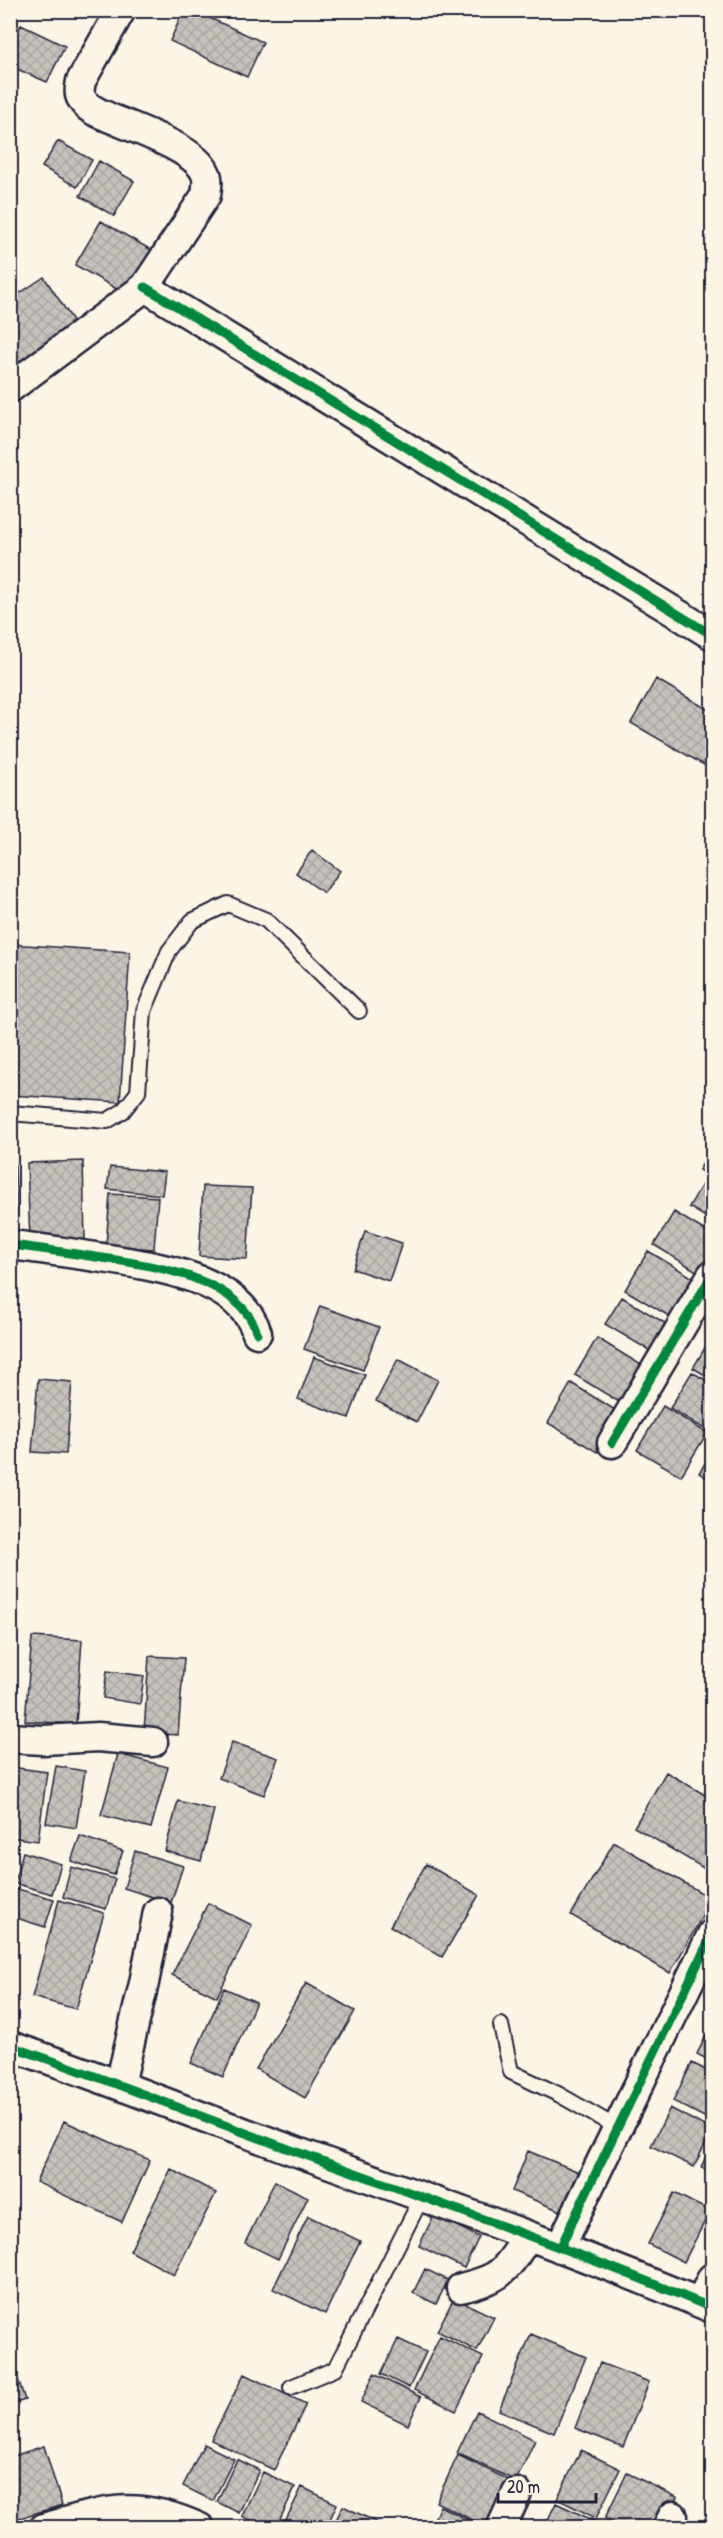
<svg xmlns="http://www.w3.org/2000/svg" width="723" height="2538" viewBox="0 0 723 2538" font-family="'Patrick Hand',sans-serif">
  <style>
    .building { fill: url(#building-cross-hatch); stroke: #22223b; stroke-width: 1.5 }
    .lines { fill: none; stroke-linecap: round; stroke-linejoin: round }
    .lane-casing { stroke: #22223b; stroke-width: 18 }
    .street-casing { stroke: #22223b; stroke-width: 33 }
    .lane { stroke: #fcf5e5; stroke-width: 14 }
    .street { stroke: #fcf5e5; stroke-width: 28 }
    .cycleway-casing { stroke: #fcf5e5; stroke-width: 13 }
    .cycleway { stroke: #00873e; stroke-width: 9 }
  </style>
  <defs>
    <pattern id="building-cross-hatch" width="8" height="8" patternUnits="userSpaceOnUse" patternTransform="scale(1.5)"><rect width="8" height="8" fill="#c6c1bb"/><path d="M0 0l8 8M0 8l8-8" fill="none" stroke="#aaa6a2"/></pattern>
  </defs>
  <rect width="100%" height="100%" fill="#fcf5e5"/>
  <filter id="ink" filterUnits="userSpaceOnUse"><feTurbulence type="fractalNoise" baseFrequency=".0167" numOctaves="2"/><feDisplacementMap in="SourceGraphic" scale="12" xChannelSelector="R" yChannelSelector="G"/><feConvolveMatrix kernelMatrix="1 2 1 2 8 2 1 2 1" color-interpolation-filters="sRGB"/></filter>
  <g filter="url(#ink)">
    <path class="building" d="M 184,10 L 192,10 L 263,42 L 247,77 L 170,41 Z
      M 21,25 L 65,46 L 47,82 L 10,66 L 10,48 Z
      M 58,141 L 92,160 L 77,187 L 42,167 Z
      M 99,161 L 134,181 L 114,216 L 80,196 Z
      M 101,221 L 153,251 L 127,295 L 75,265 Z
      M 44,277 L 76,325 L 10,370 L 10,300 Z
      M 656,679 L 712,712 L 712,751 L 704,765 L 631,723 Z
      M 312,850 L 340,871 L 324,893 L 296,873 Z
      M 10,944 L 130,952 L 120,1102 L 10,1095 Z
      M 712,1148 L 712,1178 L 699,1170 Z
      M 83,1161 L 85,1239 L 30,1241 L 27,1163 Z
      M 10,1165 L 15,1165 L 17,1216 L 10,1216 Z
      M 110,1167 L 165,1172 L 162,1195 L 107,1189 Z
      M 704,1181 L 712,1187 L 712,1221 L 689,1207 Z
      M 203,1186 L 252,1188 L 247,1259 L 199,1256 Z
      M 110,1194 L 158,1197 L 154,1249 L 106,1246 Z
      M 674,1212 L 712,1235 L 712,1259 L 703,1275 L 654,1245 Z
      M 365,1231 L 402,1243 L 389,1281 L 353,1269 Z
      M 648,1251 L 702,1283 L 679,1322 L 625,1290 Z
      M 622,1297 L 668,1325 L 652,1352 L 605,1324 Z
      M 320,1306 L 379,1327 L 363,1370 L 304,1349 Z
      M 712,1336 L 712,1379 L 693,1368 Z
      M 597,1338 L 646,1368 L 624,1405 L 575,1375 Z
      M 314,1357 L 365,1375 L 349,1418 L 298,1399 Z
      M 398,1359 L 438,1380 L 417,1422 L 376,1401 Z
      M 692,1372 L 712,1384 L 712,1423 L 708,1431 L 670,1408 Z
      M 38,1379 L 72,1382 L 66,1454 L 32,1452 Z
      M 571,1383 L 620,1413 L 597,1452 L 548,1423 Z
      M 663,1406 L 707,1433 L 681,1476 L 637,1450 Z
      M 712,1452 L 712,1481 L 699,1473 Z
      M 32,1637 L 82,1640 L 76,1724 L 25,1721 Z
      M 149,1656 L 184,1658 L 178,1735 L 144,1733 Z
      M 107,1671 L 144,1676 L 140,1704 L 103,1698 Z
      M 232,1742 L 278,1758 L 264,1795 L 219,1778 Z
      M 118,1754 L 168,1767 L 151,1828 L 101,1815 Z
      M 56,1766 L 85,1771 L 76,1828 L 46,1823 Z
      M 10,1767 L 47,1772 L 38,1841 L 10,1837 Z
      M 666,1772 L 712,1799 L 712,1868 L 710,1872 L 634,1827 Z
      M 178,1801 L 214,1810 L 201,1861 L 165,1851 Z
      M 80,1836 L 123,1851 L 114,1875 L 71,1861 Z
      M 614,1842 L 712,1899 L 670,1973 L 571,1915 Z
      M 135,1851 L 183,1866 L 171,1903 L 124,1888 Z
      M 23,1852 L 61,1864 L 52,1894 L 14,1883 Z
      M 426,1864 L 479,1895 L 442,1957 L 390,1926 Z
      M 71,1867 L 115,1879 L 106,1909 L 63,1897 Z
      M 10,1887 L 54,1899 L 45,1927 L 10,1916 Z
      M 59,1900 L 104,1913 L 76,2009 L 32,1997 Z
      M 208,1903 L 252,1925 L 217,1997 L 172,1975 Z
      M 306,1983 L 355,2011 L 305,2098 L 256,2069 Z
      M 224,1988 L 256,2002 L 223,2077 L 191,2063 Z
      M 712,2024 L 712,2062 L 697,2054 Z
      M 692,2063 L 712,2073 L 712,2121 L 673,2101 Z
      M 670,2108 L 712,2130 L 694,2167 L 651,2146 Z
      M 64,2121 L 150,2160 L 122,2222 L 36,2182 Z
      M 712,2144 L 712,2173 L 701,2167 Z
      M 528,2151 L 579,2172 L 563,2212 L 512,2191 Z
      M 171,2169 L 216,2193 L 174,2275 L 130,2251 Z
      M 275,2181 L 308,2197 L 278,2259 L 245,2243 Z
      M 674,2193 L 710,2211 L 684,2262 L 648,2244 Z
      M 434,2215 L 479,2237 L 464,2268 L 419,2246 Z
      M 308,2216 L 360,2241 L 325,2314 L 273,2289 Z
      M 425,2269 L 448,2280 L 436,2304 L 413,2293 Z
      M 454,2298 L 494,2317 L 477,2351 L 437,2331 Z
      M 531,2334 L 586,2357 L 554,2433 L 499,2410 Z
      M 440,2336 L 483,2357 L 456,2411 L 414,2390 Z
      M 398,2339 L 426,2352 L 409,2388 L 381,2374 Z
      M 10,2355 L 25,2400 L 10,2405 Z
      M 600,2363 L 649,2382 L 623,2447 L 575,2428 Z
      M 244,2374 L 306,2404 L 274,2470 L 211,2440 Z
      M 374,2374 L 421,2397 L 408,2425 L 361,2402 Z
      M 477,2411 L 535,2440 L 516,2481 L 457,2453 Z
      M 204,2444 L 234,2459 L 213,2501 L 183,2486 Z
      M 44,2446 L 62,2505 L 10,2521 L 10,2457 Z
      M 581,2450 L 620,2469 L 596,2518 L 557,2499 Z
      M 458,2455 L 515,2483 L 489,2528 L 436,2502 Z
      M 237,2459 L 259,2470 L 239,2513 L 217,2502 Z
      M 263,2472 L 295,2487 L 276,2528 L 265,2528 L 242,2516 Z
      M 627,2473 L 677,2497 L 662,2528 L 624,2528 L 605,2518 Z
      M 302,2487 L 337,2504 L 326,2528 L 282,2528 Z
      M 556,2503 L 599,2523 L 597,2528 L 544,2528 Z
      M 343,2506 L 382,2525 L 381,2528 L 332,2528 Z
      M 440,2506 L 485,2528 L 430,2528 Z"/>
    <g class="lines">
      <g class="lane-casing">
        <path id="lane" d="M 10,1113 L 107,1121 L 123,1111 L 138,1092 L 144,1011 L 169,951 L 192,921 L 228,904 L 266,920 L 359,1011
          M 501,2025 L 511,2072 L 558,2094 L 616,2127
          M 291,2387 L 335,2369 L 422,2197"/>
      </g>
      <g class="street-casing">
        <path id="street" d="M 145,287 L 712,635
          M 10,388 L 145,287 L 206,195 C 207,187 209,179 205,172 C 194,148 133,128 108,117 C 99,113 87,109 82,99 C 78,94 80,87 81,81 L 121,10
          M 10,1245 C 37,1248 63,1252 89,1256 C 141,1264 239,1274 257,1333
          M 612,1443 L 712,1275
          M 10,1738 L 43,1740 L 98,1737 L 153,1742
          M 10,2046 C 108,2079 203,2118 300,2153 C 438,2203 577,2251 712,2308
          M 120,2084 L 144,1983 L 158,1912
          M 560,2248 C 609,2143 662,2039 712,1934
          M 461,2288 C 503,2278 505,2271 528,2236
          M 700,2303 L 712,2278
          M 44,2528 C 107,2510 137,2499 200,2528
          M 501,2528 L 517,2493
          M 667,2528 L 673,2516"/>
      </g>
      <use href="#lane" class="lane"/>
      <use href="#street" class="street"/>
      <g class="cycleway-casing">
        <path id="cycleway" d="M 145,287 L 712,635
          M 10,1245 C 37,1248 63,1252 89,1256 C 141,1264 239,1274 257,1333
          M 612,1443 L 712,1275
          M 10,2046 C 108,2079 203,2118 300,2153 C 438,2203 577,2251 712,2308
          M 560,2248 C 609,2143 662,2039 712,1934"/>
      </g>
      <use href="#cycleway" class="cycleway"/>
    </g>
  </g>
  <rect width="723" height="2538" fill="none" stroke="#fcf5e5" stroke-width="36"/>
  <rect x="18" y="18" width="687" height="2502" fill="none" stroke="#22223b" stroke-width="2" filter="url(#ink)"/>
  <path d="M498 2493v9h98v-9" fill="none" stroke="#22223b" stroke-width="3"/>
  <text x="507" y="2493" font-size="18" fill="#22223b" stroke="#fcf5e5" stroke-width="4.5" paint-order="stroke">20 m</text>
</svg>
